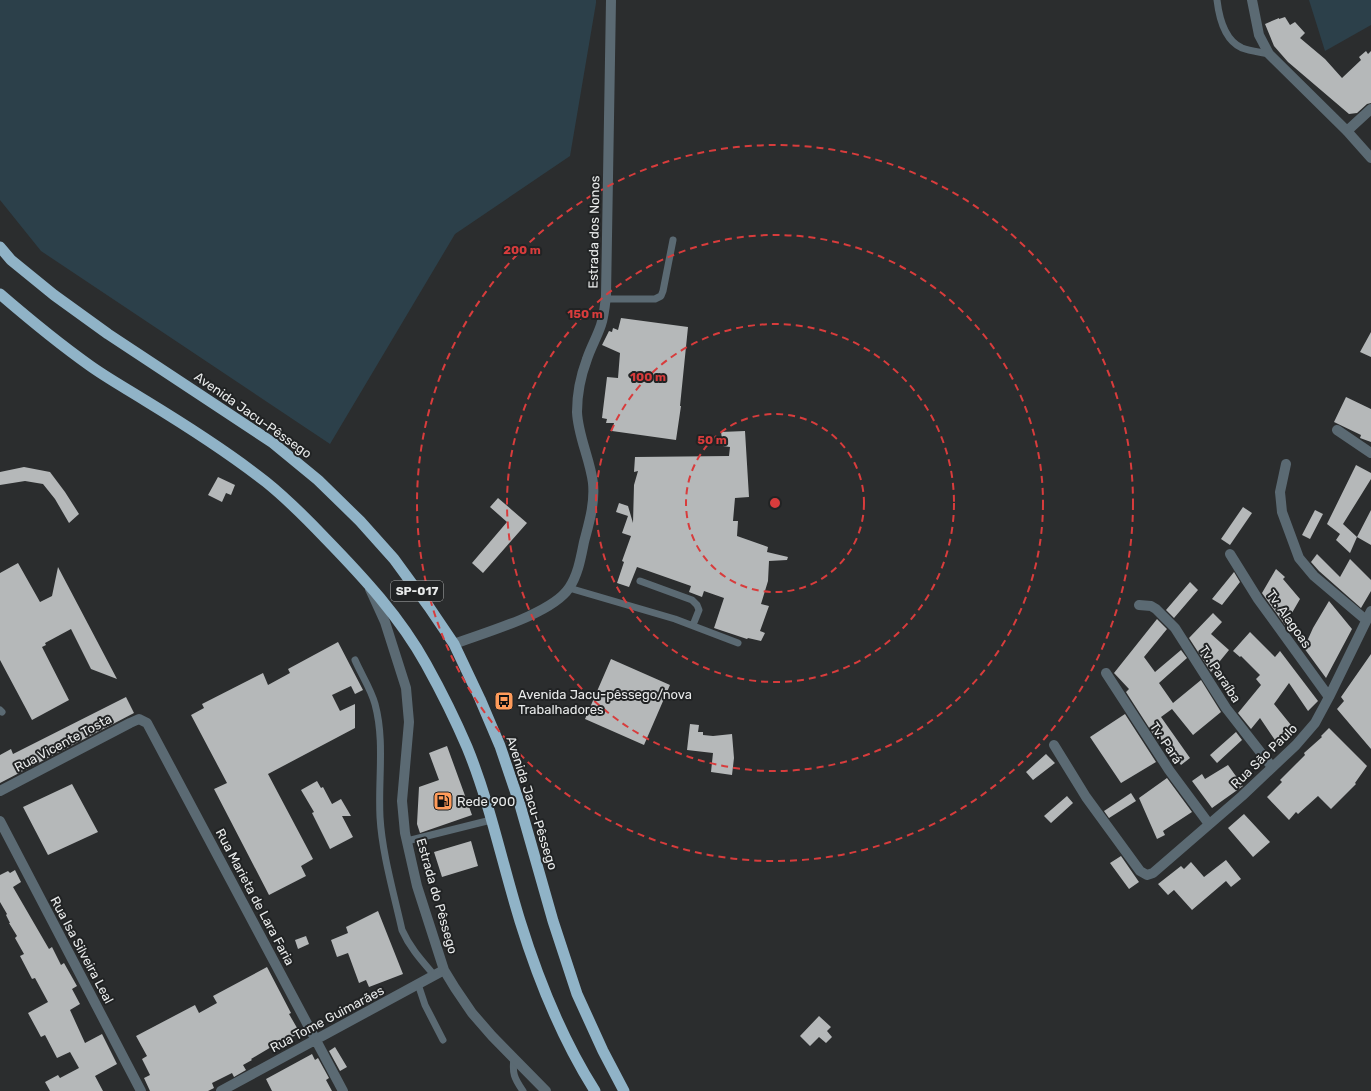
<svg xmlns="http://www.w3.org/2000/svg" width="1371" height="1091" viewBox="0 0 1371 1091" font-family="Rubik,sans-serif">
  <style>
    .green { fill: #2c404a }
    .building { fill: #b5b8b9 }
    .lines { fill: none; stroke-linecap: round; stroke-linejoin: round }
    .service { stroke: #5b6a73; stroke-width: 7 }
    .minor { stroke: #5b6a73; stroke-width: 10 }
    .trunk { stroke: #90b3c7; stroke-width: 11 }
    .ring { fill: none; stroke: #d83c3c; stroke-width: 2; stroke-dasharray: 7 5 }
    .labels { text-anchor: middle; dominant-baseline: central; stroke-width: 4; stroke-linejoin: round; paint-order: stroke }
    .shield { fill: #212324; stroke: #adafaf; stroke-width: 1 }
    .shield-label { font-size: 12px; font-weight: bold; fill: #e9ebeb }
    .street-label { font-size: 13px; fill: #e9ebeb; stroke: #212324 }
    .poi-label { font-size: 13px; fill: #e9ebeb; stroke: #212324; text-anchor: start }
    .centre { fill: #d83c3c; stroke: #212324; stroke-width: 2 }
    .ring-label { font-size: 12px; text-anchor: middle; font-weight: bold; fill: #d83c3c; stroke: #212324; stroke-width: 4; stroke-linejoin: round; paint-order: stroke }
  </style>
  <rect width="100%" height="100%" fill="#2b2d2e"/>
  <path class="green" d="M 0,0 L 596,0 L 596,3 L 570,156 L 455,234 L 330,444 L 41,251 L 0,200 Z
    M 1309,0 L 1371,0 L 1371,25 L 1325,51 Z"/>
  <path class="building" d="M 1285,17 L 1290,25 L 1295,22 L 1305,33 L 1300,38 L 1325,59 L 1342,78 L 1361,60 L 1359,57 L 1366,51 L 1368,54 L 1371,51 L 1371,103 L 1367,104 L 1357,113 L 1349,114 L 1288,62 L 1274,46 L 1265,24 L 1279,18 L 1279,19 Z
    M 621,318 L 688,327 L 680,406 L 681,406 L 676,440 L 612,431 L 614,423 L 606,423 L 607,419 L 602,418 L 607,377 L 618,378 L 620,353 L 602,345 L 609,331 L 612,332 L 613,328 L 618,330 Z
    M 1371,332 L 1371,357 L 1360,352 Z
    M 1346,397 L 1371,409 L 1371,442 L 1360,438 L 1361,435 L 1334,422 Z
    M 745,431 L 749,497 L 735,498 L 733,521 L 738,521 L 737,536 L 768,547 L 767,552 L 788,557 L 787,560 L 769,561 L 768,581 L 761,604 L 769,606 L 760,631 L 765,633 L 761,641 L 748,638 L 747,639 L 714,628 L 724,598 L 704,591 L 702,597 L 689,592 L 691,586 L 637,567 L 629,587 L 617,583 L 624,562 L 622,561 L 631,536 L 622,533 L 628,516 L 616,512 L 619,503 L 628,506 L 633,523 L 634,485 L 638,471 L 634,472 L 635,457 L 729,456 L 730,447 L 723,446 L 721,432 Z
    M 1356,465 L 1371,473 L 1371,479 L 1343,524 L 1357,537 L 1350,553 L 1336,540 L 1340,534 L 1327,524 Z
    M 24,467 L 50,472 L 65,492 L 79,514 L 69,523 L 55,499 L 43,484 L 25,481 L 0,485 L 0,472 Z
    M 218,477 L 235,485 L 231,495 L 226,493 L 222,502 L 208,495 Z
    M 498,498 L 527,523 L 483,573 L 472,563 L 507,522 L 490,507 Z
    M 1243,507 L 1252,513 L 1230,545 L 1221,539 Z
    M 1315,510 L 1323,514 L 1310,539 L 1302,535 Z
    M 1371,510 L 1371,545 L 1357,537 Z
    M 1317,554 L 1340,577 L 1350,559 L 1371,580 L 1371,591 L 1361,608 L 1319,571 L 1311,562 Z
    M 18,563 L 40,602 L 52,596 L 58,567 L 117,679 L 91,669 L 71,629 L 45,643 L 46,645 L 42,647 L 69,700 L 32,720 L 0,660 L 0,573 Z
    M 1276,569 L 1285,577 L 1283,579 L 1300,599 L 1285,625 L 1262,593 Z
    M 1234,572 L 1240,582 L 1222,605 L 1212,599 Z
    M 1190,582 L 1198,590 L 1174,618 L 1166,610 Z
    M 1329,601 L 1352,629 L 1326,678 L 1304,648 L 1313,628 Z
    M 1213,613 L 1222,622 L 1211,634 L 1229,650 L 1211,672 L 1189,638 Z
    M 1157,619 L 1167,629 L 1144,657 L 1155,672 L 1181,650 L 1187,658 L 1159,683 L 1173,703 L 1201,680 L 1221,712 L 1193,735 L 1172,709 L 1161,717 L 1190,758 L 1181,765 L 1160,738 L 1157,740 L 1126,692 L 1129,689 L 1114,673 Z
    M 1250,632 L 1275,657 L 1280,651 L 1318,701 L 1308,711 L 1289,683 L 1274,704 L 1295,730 L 1279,746 L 1260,718 L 1251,729 L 1238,713 L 1261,685 L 1256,679 L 1260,675 L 1241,656 L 1240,657 L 1233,651 Z
    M 338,642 L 363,690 L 355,694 L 351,686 L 332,695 L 340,711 L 355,704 L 355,728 L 268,774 L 313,859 L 301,866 L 306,876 L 269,895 L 214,789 L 227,783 L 191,715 L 204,708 L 202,704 L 263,673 L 268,685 L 290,673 L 288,669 Z
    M 1371,654 L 1371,749 L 1337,709 L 1344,701 L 1341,697 Z
    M 611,659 L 670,685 L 644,745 L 585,719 Z
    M 126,697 L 134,713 L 0,783 L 0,755 L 11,749 L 13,754 Z
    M 1125,714 L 1156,762 L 1121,783 L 1090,737 Z
    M 690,724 L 699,725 L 698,732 L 703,732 L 703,735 L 713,736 L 732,734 L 734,758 L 732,775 L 711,772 L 713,753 L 687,750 Z
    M 1329,728 L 1367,766 L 1355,783 L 1356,784 L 1331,809 L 1318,796 L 1298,814 L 1296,812 L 1289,820 L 1267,797 L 1282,782 L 1280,780 L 1305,755 L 1304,753 L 1322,737 L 1321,736 Z
    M 1236,732 L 1242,740 L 1217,763 L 1210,755 Z
    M 447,746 L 472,815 L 420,833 L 417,824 L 419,787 L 439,780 L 429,753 Z
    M 1046,754 L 1055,763 L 1033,780 L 1026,772 Z
    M 1228,765 L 1243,786 L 1212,808 L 1192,781 L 1202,774 L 1205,779 Z
    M 1167,778 L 1192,812 L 1163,831 L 1165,835 L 1157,839 L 1139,798 Z
    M 317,781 L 321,788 L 323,787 L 332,804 L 341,799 L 351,816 L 342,816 L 353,837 L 330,849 L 312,813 L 314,812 L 301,790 Z
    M 72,784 L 98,832 L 48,855 L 23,807 Z
    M 1131,793 L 1136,801 L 1109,818 L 1104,811 Z
    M 1067,796 L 1073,803 L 1051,823 L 1044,816 Z
    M 1244,814 L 1270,842 L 1253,857 L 1228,828 Z
    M 471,841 L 478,866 L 442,877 L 434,852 Z
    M 1121,856 L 1139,882 L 1129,889 L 1110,863 Z
    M 1226,860 L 1241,879 L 1231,887 L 1226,881 L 1192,910 L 1174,890 L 1168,895 L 1158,884 L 1181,866 L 1184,869 L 1191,862 L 1204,877 Z
    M 15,870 L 21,882 L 13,887 L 49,949 L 52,947 L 61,965 L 64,963 L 77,986 L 72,989 L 80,1004 L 70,1010 L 85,1043 L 102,1034 L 117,1064 L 95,1076 L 103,1091 L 50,1091 L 45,1082 L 58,1075 L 60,1078 L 79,1068 L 70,1052 L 57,1058 L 45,1035 L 41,1037 L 28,1013 L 48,1002 L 35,978 L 32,979 L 20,956 L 24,954 L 15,938 L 17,936 L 9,923 L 10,923 L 6,915 L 7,914 L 0,902 L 0,875 L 8,871 L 10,873 Z
    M 378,911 L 403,974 L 369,987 L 366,980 L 359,983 L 348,953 L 337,957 L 331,940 L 348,933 L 346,927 Z
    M 306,936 L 309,944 L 298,949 L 295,940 Z
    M 267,967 L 291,1013 L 289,1014 L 300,1033 L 284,1041 L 283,1040 L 251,1059 L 252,1060 L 243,1065 L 246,1070 L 234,1077 L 232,1073 L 212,1083 L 214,1088 L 208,1091 L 150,1091 L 144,1078 L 150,1075 L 142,1059 L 147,1056 L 136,1036 L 195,1005 L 199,1013 L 217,1003 L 213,996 Z
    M 819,1016 L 831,1027 L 827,1031 L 832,1037 L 826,1043 L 819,1037 L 810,1046 L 800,1036 Z
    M 335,1047 L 347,1067 L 340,1071 L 329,1051 Z
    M 312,1054 L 315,1060 L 318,1058 L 329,1078 L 326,1080 L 332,1091 L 272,1091 L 266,1079 Z"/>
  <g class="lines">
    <path class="service" d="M 1217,0 C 1219,17 1224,40 1242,48 C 1250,51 1260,52 1269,54
      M 605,299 L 655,299 L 661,296 L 663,291 L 673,240
      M 640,581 L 692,600 L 697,605 L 699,610 L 693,625
      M 569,588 L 675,619 L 738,643
      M 355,660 C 361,674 371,689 375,704 C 385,741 378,779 380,817 C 382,853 394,894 402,930 C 410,948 422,961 434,975
      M 0,710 L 2,712
      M 407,841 L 491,820
      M 418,984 L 425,1005 L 443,1040
      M 514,1058 C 512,1073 514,1078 523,1091"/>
    <path class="minor" d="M 1252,0 L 1259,35 L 1269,54 L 1347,131 L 1371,158
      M 1347,131 L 1371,109
      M 1337,430 L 1371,453
      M 1286,464 L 1280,492 L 1282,512 L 1299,558 L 1314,576 L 1366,620
      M 1230,554 L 1258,599 L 1329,697
      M 370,589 L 385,622 L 406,688 L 409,722 L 402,801 L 405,833 L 417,886 L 444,970 L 455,988 L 472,1013 L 492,1036 L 546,1091
      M 1139,605 L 1151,606 L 1156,609 L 1175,628 L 1226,708 L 1272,767
      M 454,644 C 483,633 552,614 569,588 C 578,575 581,557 584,542 C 589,523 595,504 593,483 C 590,459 578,436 577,412 C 577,395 581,375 587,359 C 591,347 597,337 601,325 C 604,316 605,305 606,296 L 611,0
      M 1106,673 L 1169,770 L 1209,824
      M 1054,745 L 1086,797 L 1140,871 L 1147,875 L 1153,873 L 1242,796 L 1296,745 L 1315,723 L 1329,697 L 1371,611
      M 0,791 L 130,723 L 139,719 L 147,723 L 343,1091
      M 0,821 L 141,1091
      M 221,1091 L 444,970"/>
    <path class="trunk" d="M 0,247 L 11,260 L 54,295 L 108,334 L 273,443 L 318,480 L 360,521 L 394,559 L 429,607 L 454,644 L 480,699 L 500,746 L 520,805 L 553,921 L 577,994 L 603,1051 L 624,1091
      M 0,294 C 29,319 58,343 89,365 C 107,378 127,389 146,401 C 187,426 228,452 266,482 C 287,499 307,519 326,539 C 363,577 400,617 426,664 C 441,691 455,719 467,747 C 490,803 502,863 520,921 C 538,979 562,1039 595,1091"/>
  </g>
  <g class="ring">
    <circle cx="775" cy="503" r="89"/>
    <circle cx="775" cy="503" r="179"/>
    <circle cx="775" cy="503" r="268"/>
    <circle cx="775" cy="503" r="358"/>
  </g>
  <defs>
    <g id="bus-square" transform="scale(1)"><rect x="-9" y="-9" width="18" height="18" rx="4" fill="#ff9b5a" stroke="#212324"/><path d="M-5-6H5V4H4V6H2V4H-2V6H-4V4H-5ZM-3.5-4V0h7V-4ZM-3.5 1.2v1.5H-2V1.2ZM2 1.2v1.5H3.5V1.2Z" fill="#111"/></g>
    <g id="fuel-square" transform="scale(1)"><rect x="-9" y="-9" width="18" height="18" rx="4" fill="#ff9b5a" stroke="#212324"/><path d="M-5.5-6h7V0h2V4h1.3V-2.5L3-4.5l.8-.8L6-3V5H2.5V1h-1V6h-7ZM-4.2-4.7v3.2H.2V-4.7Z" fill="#111"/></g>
  </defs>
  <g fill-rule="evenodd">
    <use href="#bus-square" x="504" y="701"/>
    <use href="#fuel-square" x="443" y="801"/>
  </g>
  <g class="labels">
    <rect class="shield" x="391" y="581" width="52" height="20" rx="3"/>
    <g class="shield-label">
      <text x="417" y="591">SP-017</text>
    </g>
    <g class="street-label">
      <text transform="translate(594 232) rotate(-89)">Estrada dos Nonos</text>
      <text transform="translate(253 415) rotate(35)">Avenida Jacu-Pêssego</text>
      <text transform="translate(1289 619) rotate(55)">Tv. Alagoas</text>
      <text transform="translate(1220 674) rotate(57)">Tv. Paraíba</text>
      <text transform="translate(63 743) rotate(-28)">Rua Vicente Tosta</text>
      <text transform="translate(1166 743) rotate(56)">Tv. Pará</text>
      <text transform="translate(1264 756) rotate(-44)">Rua São Paulo</text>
      <text transform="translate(532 803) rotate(72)">Avenida Jacu-Pêssego</text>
      <text transform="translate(437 896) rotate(74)">Estrada do Pêssego</text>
      <text transform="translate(255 897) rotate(62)">Rua Marieta de Lara Faria</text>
      <text transform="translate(82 950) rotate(62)">Rua Isa Silveira Leal</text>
      <text transform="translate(327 1019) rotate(-28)">Rua Tome Guimarães</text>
    </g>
    <g class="poi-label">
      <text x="518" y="694">Avenida Jacu-pêssego/nova<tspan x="518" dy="15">Trabalhadores</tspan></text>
      <text x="457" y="801">Rede 900</text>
    </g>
  </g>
  <circle cx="775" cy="503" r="6" class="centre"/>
  <g class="ring-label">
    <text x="522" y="254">200 m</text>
    <text x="585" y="318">150 m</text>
    <text x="648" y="381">100 m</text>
    <text x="712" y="444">50 m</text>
  </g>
</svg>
